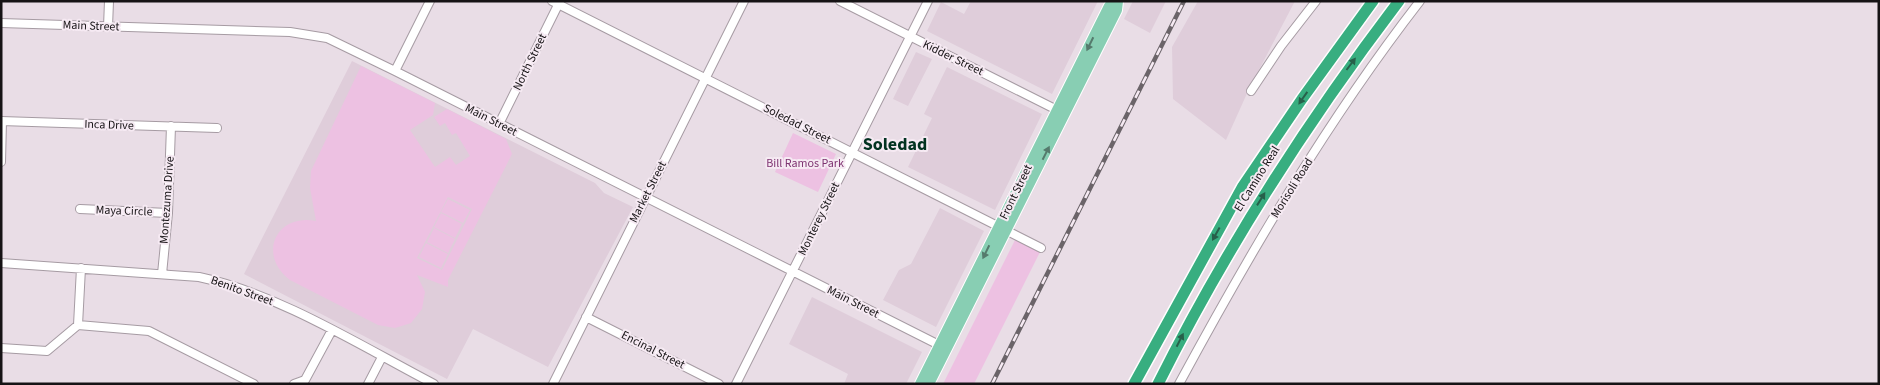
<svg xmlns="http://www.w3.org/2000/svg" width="1880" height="385" viewBox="0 0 1880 385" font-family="'Source Sans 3',sans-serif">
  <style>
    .built { fill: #dfcdda }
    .green { fill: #edc1e2; fill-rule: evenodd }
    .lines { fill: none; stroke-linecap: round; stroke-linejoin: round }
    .minor-casing { stroke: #a69ba3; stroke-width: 10 }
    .major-casing { stroke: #fff; stroke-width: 12 }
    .highway-casing { stroke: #fff; stroke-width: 14 }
    .minor { stroke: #fff; stroke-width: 8 }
    .major { stroke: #88ceb3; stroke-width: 10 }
    .highway { stroke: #38ae80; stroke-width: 11 }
    .rail-casing { stroke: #6b6469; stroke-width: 4.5 }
    .rail { stroke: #f6eaf3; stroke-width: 2.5; stroke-dasharray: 8; stroke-linecap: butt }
    .oneway { fill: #557a6c }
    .oneway2 { fill: #27604a }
    .labels { text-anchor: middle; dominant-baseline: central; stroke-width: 4; stroke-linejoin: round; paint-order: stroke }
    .street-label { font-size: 12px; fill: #161315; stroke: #f6eaf3 }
    .park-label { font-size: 12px; fill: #7e3371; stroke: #f6eaf3 }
    .district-label { font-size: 18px; font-weight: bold; fill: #023321; stroke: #f6eaf3 }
  </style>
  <rect width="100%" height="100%" fill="#e9dde6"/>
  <path class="built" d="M 971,1 L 1098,1 L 1052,94 L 927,31 L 941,2 L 964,14 Z
    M 1133,1 L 1166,1 L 1150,33 L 1124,19 Z
    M 1198,1 L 1295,1 L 1249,89 L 1226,140 L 1173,99 L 1172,47 Z
    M 916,52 L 932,59 L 908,106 L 893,99 Z
    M 352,61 L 595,183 L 604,193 L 633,207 L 548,367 L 473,329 L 447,379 L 244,274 Z
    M 947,67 L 1042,114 L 995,210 L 908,167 L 932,118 L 924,114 Z
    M 940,208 L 984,231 L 936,327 L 883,300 L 899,270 L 911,264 Z
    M 812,297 L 922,352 L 906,384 L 844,384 L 848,374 L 789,344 Z"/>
  <path class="green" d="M 361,66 L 435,103 L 433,115 L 410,130 L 435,167 L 450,157 L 456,165 L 470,156 L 456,133 L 452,135 L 445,123 L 440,126 L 434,117 L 447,109 L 506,139 L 512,154 L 452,272 L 448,280 L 448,287 L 417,275 L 425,292 L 422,309 L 411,323 L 395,328 L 378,325 L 290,280 C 257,255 276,213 316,221 L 310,188 L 311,171 ZM 448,197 L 472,209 L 442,270 L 417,258 Z
    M 793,133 L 836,154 L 818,192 L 775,172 Z
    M 448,199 L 470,210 L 463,223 L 441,212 Z
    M 441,213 L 462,224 L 455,238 L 434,227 Z
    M 434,228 L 455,239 L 448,253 L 427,242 Z
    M 1015,240 L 1040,252 L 974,384 L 943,384 Z
    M 426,243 L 448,254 L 441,268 L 419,257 Z"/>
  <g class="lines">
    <g class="minor-casing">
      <path id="minor" d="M 552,1 L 1041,248
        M 840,1 L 1061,112
        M 1,23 L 290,32 L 327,38 L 395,71 L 943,347
        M 108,27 L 109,1
        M 395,71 L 430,1
        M 1251,91 L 1281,46 L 1316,1
        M 1,121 L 217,128
        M 499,124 L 560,1
        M 1,162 L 2,121
        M 80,209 L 168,213
        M 1,263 L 199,277 C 279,294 361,346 434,384
        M 162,274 L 168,213 L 171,126
        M 586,317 L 719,384
        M 78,325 L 149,331 L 254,384
        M 1,348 L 47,351 L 78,325 L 81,268
        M 294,384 L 305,380 L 332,330
        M 368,384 L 382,357
        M 553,384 L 744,1
        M 736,384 L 928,1
        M 1179,384 C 1251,251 1327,121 1420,1"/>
    </g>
    <g class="major-casing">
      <path id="major" d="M 920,384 L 1109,6 L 1113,1
        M 929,384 L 1117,10 L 1118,1"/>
    </g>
    <g class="highway-casing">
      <path id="highway" d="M 1134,384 L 1243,186 L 1302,99 L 1373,1
        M 1158,384 C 1226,248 1307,122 1399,1"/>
    </g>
    <use href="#minor" class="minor"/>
    <use href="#major" class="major"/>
    <use href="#highway" class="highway"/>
    <g class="rail-casing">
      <path id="rail" d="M 992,384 L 1184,1"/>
    </g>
    <use href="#rail" class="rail"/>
  </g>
  <defs><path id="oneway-solid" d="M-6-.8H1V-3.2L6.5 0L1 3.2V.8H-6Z" transform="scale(1.25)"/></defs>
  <g class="oneway">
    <use href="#oneway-solid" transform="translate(1090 44) rotate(116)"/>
    <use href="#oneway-solid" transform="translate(1046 153) rotate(-63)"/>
    <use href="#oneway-solid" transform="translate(986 252) rotate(116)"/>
  </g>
  <g class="oneway2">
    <use href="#oneway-solid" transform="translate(1351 64) rotate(-53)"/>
    <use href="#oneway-solid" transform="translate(1303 98) rotate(125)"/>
    <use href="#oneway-solid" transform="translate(1261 199) rotate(-58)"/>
    <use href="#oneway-solid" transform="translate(1216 234) rotate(119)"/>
    <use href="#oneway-solid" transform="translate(1180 340) rotate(-63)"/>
  </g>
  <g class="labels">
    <g class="street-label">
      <text transform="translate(91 26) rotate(2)">Main Street</text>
      <text transform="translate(953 58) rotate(26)">Kidder Street</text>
      <text transform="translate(530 62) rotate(-64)">North Street</text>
      <text transform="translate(491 120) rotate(27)">Main Street</text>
      <text transform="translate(797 124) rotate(27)">Soledad Street</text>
      <text transform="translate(109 125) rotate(2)">Inca Drive</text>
      <text transform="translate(1257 179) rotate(-58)">El Camino Real</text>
      <text transform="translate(1292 188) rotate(-58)">Morisoli Road</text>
      <text transform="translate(648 192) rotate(-63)">Market Street</text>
      <text transform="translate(1016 192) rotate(-64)">Front Street</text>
      <text transform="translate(167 200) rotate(-86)">Montezuma Drive</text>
      <text transform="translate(124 211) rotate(2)">Maya Circle</text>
      <text transform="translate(819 219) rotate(-64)">Monterey Street</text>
      <text transform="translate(242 291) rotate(20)">Benito Street</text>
      <text transform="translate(853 302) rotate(27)">Main Street</text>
      <text transform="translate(653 350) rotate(27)">Encinal Street</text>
    </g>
    <g class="park-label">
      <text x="805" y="163">Bill Ramos Park</text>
    </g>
    <g class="district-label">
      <text x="895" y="144">Soledad</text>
    </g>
  </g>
  <rect width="1880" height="385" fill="none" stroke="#161315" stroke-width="5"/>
</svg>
